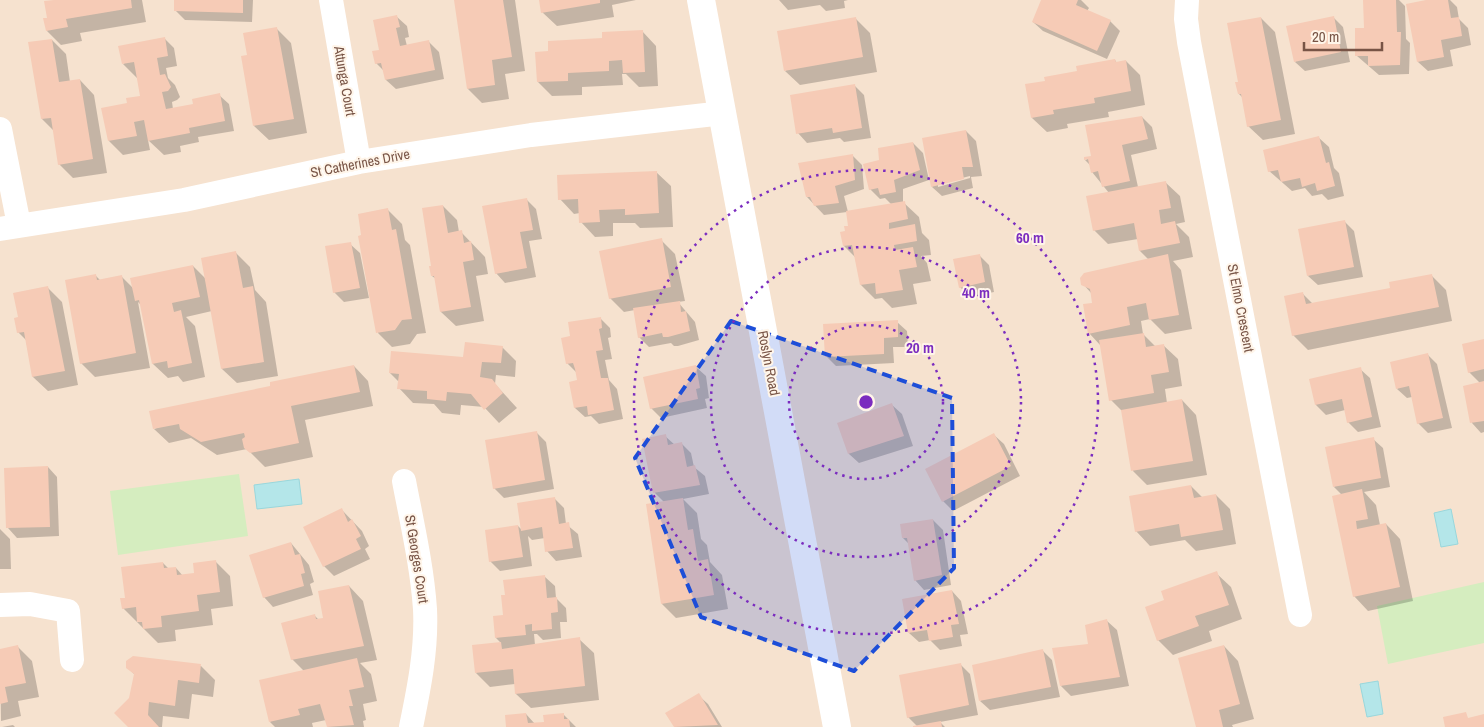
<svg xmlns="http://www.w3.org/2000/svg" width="1484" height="727" viewBox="0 0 1484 727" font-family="'Archivo Narrow',sans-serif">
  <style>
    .residential { fill: #f6e2cf }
    .green { fill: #d5edbf }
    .water { fill: #b4e6e9; stroke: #99d7dc }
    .shadow { fill: #0003; fill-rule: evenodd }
    .building { fill: #f6cbb6 }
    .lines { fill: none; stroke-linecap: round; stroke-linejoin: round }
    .street { stroke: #fff; stroke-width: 24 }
    .secondary { stroke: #fff; stroke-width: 28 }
    .marked { fill: #1d4ed8; fill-opacity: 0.2; stroke: #1d4ed8; stroke-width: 4; stroke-dasharray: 10 6; stroke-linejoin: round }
    .ring { fill: none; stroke: #7b2cbf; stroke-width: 2.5; stroke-dasharray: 2.5 5 }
    .labels { text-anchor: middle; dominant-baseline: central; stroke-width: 4; stroke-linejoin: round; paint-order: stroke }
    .street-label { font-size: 14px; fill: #785446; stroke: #fff5e9 }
    .centre { fill: #7b2cbf; stroke: #fff5e9; stroke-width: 2.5 }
    .ring-label { font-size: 15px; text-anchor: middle; font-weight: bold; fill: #7b2cbf; stroke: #fff5e9; stroke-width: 4; stroke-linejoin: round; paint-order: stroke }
  </style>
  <rect width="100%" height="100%" fill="#fef1e1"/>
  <path class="residential" d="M 0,0 L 1484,0 L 1484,727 L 0,727 Z"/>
  <path class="green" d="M 239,474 L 248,536 L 118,555 L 110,491 Z
    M 1484,582 L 1484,643 L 1388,664 L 1377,606 Z"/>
  <path class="water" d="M 299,479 L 302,504 L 257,509 L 254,485 Z
    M 1451,509 L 1458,544 L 1441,547 L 1434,513 Z
    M 1378,681 L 1383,714 L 1367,717 L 1360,684 Z"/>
  <path class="shadow" d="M 58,0 L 142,0 L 146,22 L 80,33 L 82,41 L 61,45 L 47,31 L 49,19 Z
    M 175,0 L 253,0 L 252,22 L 185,20 L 175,10 Z
    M 455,0 L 515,0 L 525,71 L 505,74 L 509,99 L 482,103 L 468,89 Z
    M 540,0 L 636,0 L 612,5 L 614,17 L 557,26 L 542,12 Z
    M 779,0 L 848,0 L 844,1 L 845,8 L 826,11 L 820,5 L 788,10 Z
    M 1043,0 L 1081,0 L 1089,8 L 1087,11 L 1110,21 L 1120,31 L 1107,59 L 1043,31 L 1033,22 Z
    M 1365,0 L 1399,0 L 1405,6 L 1406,39 L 1410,43 L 1409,74 L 1379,75 L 1357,56 L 1365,29 Z
    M 1432,0 L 1450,0 L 1457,7 L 1459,19 L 1468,28 L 1471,45 L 1450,50 L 1453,66 L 1428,71 L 1418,62 Z
    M 397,17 L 407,26 L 409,37 L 405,38 L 407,46 L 429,42 L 439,52 L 444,79 L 396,89 L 386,80 L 384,71 L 376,63 Z
    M 1333,17 L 1343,27 L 1350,62 L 1305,71 L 1295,62 Z
    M 1261,18 L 1275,32 L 1295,134 L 1263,140 L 1248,126 L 1243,98 L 1239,94 L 1240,83 Z
    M 856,19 L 870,33 L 877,72 L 800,85 L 785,71 Z
    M 276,28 L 291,43 L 307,133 L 269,140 L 254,126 L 249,56 Z
    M 642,31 L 656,46 L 658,86 L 639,87 L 626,74 L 622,74 L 623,85 L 582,87 L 582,95 L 552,96 L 538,82 L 549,52 Z
    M 165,39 L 174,48 L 177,66 L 166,68 L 168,78 L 175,85 L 180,97 L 177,100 L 172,102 L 173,109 L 194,105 L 219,95 L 229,104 L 234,131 L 198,137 L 199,142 L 180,146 L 181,152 L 164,155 L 148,140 L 150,150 L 123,155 L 109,141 L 102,109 L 129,104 L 142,97 L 138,79 L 123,64 Z
    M 52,40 L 66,54 L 70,82 L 80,80 L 94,95 L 107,173 L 73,178 L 59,164 L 54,131 L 42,119 Z
    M 1115,60 L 1117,63 L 1126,61 L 1140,75 L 1145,105 L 1108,112 L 1109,117 L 1067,124 L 1068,128 L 1047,132 L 1032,118 L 1046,82 Z
    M 854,85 L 864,95 L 871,138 L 844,142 L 840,138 L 807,143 L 798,133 Z
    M 1142,117 L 1152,127 L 1157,149 L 1131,155 L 1138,187 L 1165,182 L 1180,196 L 1185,222 L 1176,224 L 1189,237 L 1193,257 L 1173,261 L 1181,270 L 1192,329 L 1165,334 L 1150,319 L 1141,321 L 1143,334 L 1156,347 L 1163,345 L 1178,359 L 1182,386 L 1165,389 L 1167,403 L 1182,400 L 1196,415 L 1207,475 L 1147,485 L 1133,471 L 1123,412 L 1111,400 L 1101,346 L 1089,333 L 1094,304 L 1092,294 L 1083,284 L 1149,260 L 1140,251 L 1138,239 L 1108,244 L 1094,230 L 1109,193 L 1092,172 L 1090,165 L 1085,160 L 1093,157 Z
    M 966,131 L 976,141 L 982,176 L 971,177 L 973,188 L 942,196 L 932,187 ZM 970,176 L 970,178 L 938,187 L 938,184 Z
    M 1319,138 L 1329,147 L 1334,168 L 1339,173 L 1344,196 L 1328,200 L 1322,194 L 1312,196 L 1305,188 L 1292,191 L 1269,171 Z
    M 913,143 L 923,153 L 929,180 L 903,189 L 903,202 L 919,217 L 922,233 L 929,240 L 931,255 L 921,256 L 927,263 L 931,281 L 913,284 L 917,304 L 892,308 L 882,298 L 875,299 L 861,285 L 856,258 L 844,246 L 846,232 L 850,227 L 847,212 L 824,215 L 807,197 L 852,155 L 862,165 L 864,189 L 844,196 L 848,212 L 892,205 L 885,198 L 880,199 L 870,189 L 881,161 Z
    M 656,172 L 671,186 L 673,227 L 640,228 L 635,223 L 613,223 L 613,236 L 595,237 L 581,222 L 580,213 L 574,214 L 560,199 Z
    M 526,199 L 536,209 L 542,239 L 529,241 L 536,277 L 505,283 L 496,273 Z
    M 443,206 L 457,220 L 459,232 L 461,232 L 485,257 L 488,274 L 476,276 L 484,321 L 456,326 L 441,312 L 436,279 L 432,276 Z
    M 387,209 L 402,224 L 405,240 L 410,245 L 426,333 L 417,334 L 410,344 L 392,347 L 378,333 Z
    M 1344,221 L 1354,231 L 1363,277 L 1318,285 L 1308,276 Z
    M 661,240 L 675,254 L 685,301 L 678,302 L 695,322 L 699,340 L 678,346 L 674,346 L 671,343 L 649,347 L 639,337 L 635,310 L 624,312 L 610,298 Z
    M 350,244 L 360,253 L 369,298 L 344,302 L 334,292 Z
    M 236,253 L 250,267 L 255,290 L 266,302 L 278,376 L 237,383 L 222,369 L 212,311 L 186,317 L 195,326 L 205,377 L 183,382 L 178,376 L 168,378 L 153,364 L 142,306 L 138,302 L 150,368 L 95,377 L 81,363 L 96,276 L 101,281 L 122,277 L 134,289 L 193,266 L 206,279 Z
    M 979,255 L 989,265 L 994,292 L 970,297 L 960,287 Z
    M 1431,275 L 1446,290 L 1452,321 L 1308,350 L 1293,335 L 1303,294 L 1313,304 L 1391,289 Z
    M 48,288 L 62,302 L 78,385 L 48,391 L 33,377 L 26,340 L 18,332 L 19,318 Z
    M 600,318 L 610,328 L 611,337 L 608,338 L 612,359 L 605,360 L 609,380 L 617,389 L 623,419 L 599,424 L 591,416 L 585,417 L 575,408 L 578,381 L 577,373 L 567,363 L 572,337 Z
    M 897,322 L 907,331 L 908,347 L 893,347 L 894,363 L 836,366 L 826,356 Z
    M 1484,340 L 1484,432 L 1481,433 L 1472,423 L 1464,387 L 1480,383 L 1469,372 Z
    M 502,347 L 516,361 L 515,377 L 496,375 L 495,384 L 517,408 L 499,423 L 484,407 L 461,405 L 460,415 L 442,413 L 434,404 L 413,403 L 399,388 L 399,382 L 390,373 L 465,359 Z
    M 1428,355 L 1437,364 L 1452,428 L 1428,433 L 1418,423 L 1412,397 L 1407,398 L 1397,389 Z
    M 354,366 L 368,381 L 373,406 L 305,420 L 313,457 L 265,467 L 247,449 L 217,455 L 191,438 L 169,443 L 154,429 L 272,386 Z
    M 696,367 L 706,376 L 709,398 L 705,399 L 707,408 L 661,418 L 651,408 Z
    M 1360,369 L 1370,378 L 1381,427 L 1358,432 L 1348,422 L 1345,410 L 1326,415 L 1316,405 L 1311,380 Z
    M 892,405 L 902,414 L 913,446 L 859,463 L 849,454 L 839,424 Z
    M 536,432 L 546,442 L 554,489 L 504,498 L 494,488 Z
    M 994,435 L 1004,444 L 1020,476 L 953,511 L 943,501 Z
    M 665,436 L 675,445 L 681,443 L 691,453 L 694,467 L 705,476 L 709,494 L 683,499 L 697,513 L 701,539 L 707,545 L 710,562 L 722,575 L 728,609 L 676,618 L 662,604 L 664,502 L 655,493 L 644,440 Z
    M 1373,439 L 1383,448 L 1390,487 L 1364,492 L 1376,505 L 1380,525 L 1386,524 L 1400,539 L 1413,601 L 1368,611 L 1354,596 L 1342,495 L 1334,487 Z
    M 48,467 L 57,477 L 59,536 L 17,538 L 8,528 Z
    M 1191,486 L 1203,498 L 1216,495 L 1230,509 L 1236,544 L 1196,551 L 1185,540 L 1150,546 L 1136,531 Z
    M 554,498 L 564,508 L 566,524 L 578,534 L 582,557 L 556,561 L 547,551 L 545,538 L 532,540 L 528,536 L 532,566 L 500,571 L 490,561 L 518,526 L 522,530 Z
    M 341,509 L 362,531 L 369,546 L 365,549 L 370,559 L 334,576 L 324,566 Z
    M 933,520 L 943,530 L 951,585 L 924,590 L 915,580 L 909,544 L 903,538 Z
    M 0,529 L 10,539 L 11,569 L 0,569 Z
    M 291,543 L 309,565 L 314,582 L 310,584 L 313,595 L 273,607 L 264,597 Z
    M 215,561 L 230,576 L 233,606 L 211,609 L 213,625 L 175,630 L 176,641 L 158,643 L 123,608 L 126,599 L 163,563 L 169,569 L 176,568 L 183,576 L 196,574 Z
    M 1216,573 L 1231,587 L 1242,619 L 1209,631 L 1212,641 L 1173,655 L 1158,640 L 1166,601 Z
    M 545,577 L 555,586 L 556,598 L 566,608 L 567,622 L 560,622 L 561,638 L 543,640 L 537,634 L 534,634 L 535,645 L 579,639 L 594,653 L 599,700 L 531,708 L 516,694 L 515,684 L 490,687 L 476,673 L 501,643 L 496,638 L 504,616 L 506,596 Z
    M 349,586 L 363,601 L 377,660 L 360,663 L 371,674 L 377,701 L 363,704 L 366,720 L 363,721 L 364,727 L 328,727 L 326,720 L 312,723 L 313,727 L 275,727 L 270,722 L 304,671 L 292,659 L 314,615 L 319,620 L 325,619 Z
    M 952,591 L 961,601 L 968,634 L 960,635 L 962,646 L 940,650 L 930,640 L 919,642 L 909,633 Z
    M 1107,621 L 1117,630 L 1129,686 L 1071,696 L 1061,686 Z
    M 17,646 L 32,661 L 39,697 L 18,701 L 21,716 L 1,721 L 0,650 Z
    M 1224,646 L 1238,661 L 1254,719 L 1232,725 L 1233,727 L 1198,727 Z
    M 1043,651 L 1052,660 L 1060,697 L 990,710 L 980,701 Z
    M 960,664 L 970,674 L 978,715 L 940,722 L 945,727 L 914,727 L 917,726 L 908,717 Z
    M 201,666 L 215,680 L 213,697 L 192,694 L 189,719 L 163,716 L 162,727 L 130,727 L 130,698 L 135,675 L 127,667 Z
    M 698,695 L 708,704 L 722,727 L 675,727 L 667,713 Z
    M 526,714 L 535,724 L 546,723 L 563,714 L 576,727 L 508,727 Z
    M 13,725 L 15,727 L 2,727 Z"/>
  <path class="building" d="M 54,0 L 131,0 L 132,8 L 66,19 L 68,27 L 46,31 L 43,18 L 47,18 L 44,1 Z
    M 174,0 L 243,0 L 243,13 L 174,11 Z
    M 454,0 L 503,0 L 512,57 L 492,60 L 495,85 L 467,89 Z
    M 539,0 L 600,0 L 600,3 L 541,13 Z
    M 1041,0 L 1078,0 L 1076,5 L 1111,20 L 1097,51 L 1032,22 Z
    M 1363,0 L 1396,0 L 1397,32 L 1401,32 L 1400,65 L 1368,66 L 1368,56 L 1355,56 L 1355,28 L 1364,28 Z
    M 1426,0 L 1448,0 L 1451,18 L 1459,17 L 1462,36 L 1441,40 L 1444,57 L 1417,62 L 1406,4 Z
    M 397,15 L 400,27 L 396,28 L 400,46 L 429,40 L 435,70 L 385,80 L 381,63 L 375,64 L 372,51 L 379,50 L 373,20 Z
    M 1334,16 L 1341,52 L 1294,62 L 1286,26 Z
    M 856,17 L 863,57 L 784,71 L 777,31 Z
    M 1261,17 L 1281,120 L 1247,127 L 1241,94 L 1238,94 L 1235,82 L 1238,82 L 1227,23 Z
    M 277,27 L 294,119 L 253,126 L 241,56 L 247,55 L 243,33 Z
    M 643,30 L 645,72 L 623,73 L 622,60 L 609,61 L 609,71 L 568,73 L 568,81 L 537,82 L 535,52 L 548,51 L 548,41 L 602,38 L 602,32 Z
    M 165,37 L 168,56 L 157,58 L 160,75 L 165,74 L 171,87 L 168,91 L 162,92 L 166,109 L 193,104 L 192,99 L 220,93 L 225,121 L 189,128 L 190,133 L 148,141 L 144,120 L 134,122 L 137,136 L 108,141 L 101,108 L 127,103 L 126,98 L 140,96 L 134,62 L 122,64 L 118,46 Z
    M 52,39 L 59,82 L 80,79 L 93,159 L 58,165 L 51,118 L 41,119 L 28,42 Z
    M 1115,59 L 1116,62 L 1126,60 L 1131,91 L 1094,98 L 1095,103 L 1053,110 L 1054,114 L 1031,118 L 1025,84 L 1045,81 L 1044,77 L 1077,71 L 1076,66 Z
    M 855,84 L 862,128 L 833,133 L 832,128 L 796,134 L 790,95 Z
    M 1142,116 L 1148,139 L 1122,145 L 1130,181 L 1102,187 L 1098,171 L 1091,173 L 1088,159 L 1084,160 L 1084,157 L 1091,156 L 1085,125 Z
    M 966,130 L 973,167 L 962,167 L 964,179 L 931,187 L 922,138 Z
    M 1319,136 L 1326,163 L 1329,162 L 1335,186 L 1317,191 L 1315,183 L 1302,187 L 1300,178 L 1281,182 L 1278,170 L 1268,172 L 1263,150 Z
    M 913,142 L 920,170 L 894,180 L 896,192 L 880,195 L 878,188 L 869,190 L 863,164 L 879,160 L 878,148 Z
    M 853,154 L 855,180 L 835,186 L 839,203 L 814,206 L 810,197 L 806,197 L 798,163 Z
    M 657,171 L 659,213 L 625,215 L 625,209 L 599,210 L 600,222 L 579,223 L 578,199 L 558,200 L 557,175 Z
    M 1166,181 L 1171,208 L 1159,210 L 1161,224 L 1175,221 L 1180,243 L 1139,251 L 1134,223 L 1093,231 L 1086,196 Z
    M 527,198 L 533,230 L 520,232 L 527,268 L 495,274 L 482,206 Z
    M 905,201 L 908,219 L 889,223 L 889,229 L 915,224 L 917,241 L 894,245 L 895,250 L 913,247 L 917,267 L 899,270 L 903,290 L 876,294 L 875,283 L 860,285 L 852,245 L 843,246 L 840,232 L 845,231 L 844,226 L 848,226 L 846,211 Z
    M 443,205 L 448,233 L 462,230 L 464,243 L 471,241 L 474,260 L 463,262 L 471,307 L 440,312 L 434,276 L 431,276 L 429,266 L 431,266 L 422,208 Z
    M 388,208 L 392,230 L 396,229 L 412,319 L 402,320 L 395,330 L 376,333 L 358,236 L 361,235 L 358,214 Z
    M 1345,220 L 1354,267 L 1307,276 L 1298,229 Z
    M 662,238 L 671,287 L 609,299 L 599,251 Z
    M 351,242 L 360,288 L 333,293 L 325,246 Z
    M 236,251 L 243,288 L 253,286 L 264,362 L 221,369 L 201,258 Z
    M 980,254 L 985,282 L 959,288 L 953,259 Z
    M 1168,254 L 1179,315 L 1149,320 L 1146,303 L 1127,307 L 1130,325 L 1088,334 L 1083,304 L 1092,303 L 1090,289 L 1081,285 L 1080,278 L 1084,273 Z
    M 193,265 L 200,297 L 172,303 L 174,312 L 181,310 L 192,363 L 168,368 L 167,361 L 152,364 L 139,300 L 135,301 L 130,278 Z
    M 96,274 L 97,280 L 122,275 L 136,353 L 80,364 L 65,280 Z
    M 1432,274 L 1439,307 L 1292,336 L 1284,296 L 1303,292 L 1306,304 L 1390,288 L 1389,282 Z
    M 48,286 L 65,371 L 32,377 L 24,332 L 17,333 L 14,318 L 18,317 L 13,293 Z
    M 680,301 L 681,312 L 686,311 L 690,331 L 668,337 L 663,337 L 662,333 L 638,338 L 633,308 Z
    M 601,317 L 602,328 L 599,329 L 603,350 L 596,351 L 601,378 L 608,378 L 614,410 L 588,415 L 587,406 L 574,408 L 569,382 L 577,380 L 575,369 L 573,363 L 566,364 L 561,338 L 570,336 L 568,322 Z
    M 898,320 L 898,337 L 884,338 L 884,354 L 825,357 L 823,324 Z
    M 1144,333 L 1146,347 L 1164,344 L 1169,372 L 1151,375 L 1154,393 L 1109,401 L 1099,340 Z
    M 1484,339 L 1484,369 L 1468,373 L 1462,344 Z
    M 465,342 L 503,346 L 501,363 L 482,362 L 480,377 L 492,379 L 503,393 L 484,410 L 471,394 L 447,392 L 446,401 L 427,399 L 427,391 L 397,389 L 399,374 L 389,373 L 391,351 L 463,357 Z
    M 1428,353 L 1443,418 L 1417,424 L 1409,386 L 1396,389 L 1390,362 Z
    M 354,365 L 360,392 L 291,406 L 299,443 L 250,453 L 244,448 L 242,439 L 245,437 L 244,433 L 201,442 L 180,429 L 179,424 L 153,429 L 149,411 L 270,386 L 270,382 Z
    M 696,365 L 700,388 L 696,389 L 698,399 L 650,409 L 643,377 Z
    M 1361,367 L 1372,417 L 1347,423 L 1342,399 L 1315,405 L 1309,379 Z
    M 1484,381 L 1484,421 L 1470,423 L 1463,386 Z
    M 1182,399 L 1193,461 L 1131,471 L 1121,410 Z
    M 892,403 L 904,436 L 848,454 L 837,423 Z
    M 537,431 L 545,480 L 493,489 L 485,440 Z
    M 994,433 L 1011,466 L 942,502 L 925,469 Z
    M 666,434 L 668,445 L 682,442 L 687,467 L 695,465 L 700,485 L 653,493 L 642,439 Z
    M 1374,437 L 1381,478 L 1333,487 L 1325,447 Z
    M 48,466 L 50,527 L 6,528 L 4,468 Z
    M 1191,485 L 1194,498 L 1216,494 L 1223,530 L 1181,537 L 1179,524 L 1135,532 L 1129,496 Z
    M 1362,489 L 1368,519 L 1356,521 L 1357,529 L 1386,523 L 1400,587 L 1353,597 L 1332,496 Z
    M 555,497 L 559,524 L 569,522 L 573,548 L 545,552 L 542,527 L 521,531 L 517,503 Z
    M 683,498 L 688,530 L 693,529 L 698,561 L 708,559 L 714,595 L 661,604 L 646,504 Z
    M 342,508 L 348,522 L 352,519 L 361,536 L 356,539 L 361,549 L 323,567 L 303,527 Z
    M 933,519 L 942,575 L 914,581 L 907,538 L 902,538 L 900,524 Z
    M 518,525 L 523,557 L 489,562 L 485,530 Z
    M 291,542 L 295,555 L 300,554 L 305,573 L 301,574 L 304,586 L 263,598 L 249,555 Z
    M 216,560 L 220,592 L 197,595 L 199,611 L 161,616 L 162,627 L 143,629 L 142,622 L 137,622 L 136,607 L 122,609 L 120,598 L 125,598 L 121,567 L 163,562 L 164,568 L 176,567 L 177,575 L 194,573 L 193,563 Z
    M 1217,571 L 1229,605 L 1195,616 L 1199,626 L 1157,641 L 1145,607 L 1164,600 L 1161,591 Z
    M 545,575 L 547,598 L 557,597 L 558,612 L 551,613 L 552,629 L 532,631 L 532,624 L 525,625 L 526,635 L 495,638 L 493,616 L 503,615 L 501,595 L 505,595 L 503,580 Z
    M 349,585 L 364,646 L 291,660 L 281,623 L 315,614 L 316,619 L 323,618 L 318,591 Z
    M 952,590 L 959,624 L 951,625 L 953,637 L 929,641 L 927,630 L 908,633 L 902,599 Z
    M 1107,619 L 1120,677 L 1060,686 L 1052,648 L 1088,644 L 1085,625 Z
    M 580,637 L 585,686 L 515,694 L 513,669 L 475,673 L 472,645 L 501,642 L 502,649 Z
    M 18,645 L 26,683 L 5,687 L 8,702 L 0,704 L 0,649 Z
    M 1224,645 L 1240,704 L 1219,710 L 1223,727 L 1196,727 L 1178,658 Z
    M 1043,649 L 1051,687 L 979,701 L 972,665 Z
    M 133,656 L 201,664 L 199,683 L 178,680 L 175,706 L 149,702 L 148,715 L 159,727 L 128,727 L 114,713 L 129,698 L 134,674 L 126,668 L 126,661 Z
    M 357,658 L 364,687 L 349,690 L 353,706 L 349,706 L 354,725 L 327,727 L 320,704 L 298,709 L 300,715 L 269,722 L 259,680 Z
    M 961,663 L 969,705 L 907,718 L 899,675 Z
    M 699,693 L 718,725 L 674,727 L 665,713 Z
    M 1466,712 L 1468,718 L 1484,714 L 1484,727 L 1445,727 L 1443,717 Z
    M 526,713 L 528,723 L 544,722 L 543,715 L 564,713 L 564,719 L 569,719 L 570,727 L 506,727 L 505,715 Z
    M 941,721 L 942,727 L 913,727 L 913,726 Z"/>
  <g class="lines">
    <path class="street" d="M 331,0 L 359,162
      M 1187,0 L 1186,19 L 1189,42 L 1300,615
      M 0,129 L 19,225
      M 0,229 L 184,200 L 359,162 L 531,135 L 723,113
      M 404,481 C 412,523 422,566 425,609 C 427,649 419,688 411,727
      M 0,605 L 30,604 L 68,611 L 72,660"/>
    <path class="secondary" d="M 701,0 L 837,727"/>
  </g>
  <path class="marked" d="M 731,321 L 952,398 L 954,568 L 854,671 L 701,617 L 635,458 Z"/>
  <g class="ring">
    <circle cx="866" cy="402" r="77"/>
    <circle cx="866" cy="402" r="155"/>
    <circle cx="866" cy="402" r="232"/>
  </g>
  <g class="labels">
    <g class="street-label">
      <text transform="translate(345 81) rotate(80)">Attunga Court</text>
      <text transform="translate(360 163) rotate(-11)">St Catherines Drive</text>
      <text transform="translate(1241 308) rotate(79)">St Elmo Crescent</text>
      <text transform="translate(769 363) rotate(79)">Roslyn Road</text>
      <text transform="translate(417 559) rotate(81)">St Georges Court</text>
    </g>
  </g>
  <circle cx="866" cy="402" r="8" class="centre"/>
  <g class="ring-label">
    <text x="1030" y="243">60 m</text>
    <text x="976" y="298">40 m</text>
    <text x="920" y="353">20 m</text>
  </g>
  <path d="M1304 42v8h78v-8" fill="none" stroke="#785446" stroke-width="2.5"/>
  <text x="1312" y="42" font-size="15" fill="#785446" stroke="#fff5e9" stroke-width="4" paint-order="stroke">20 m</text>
</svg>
